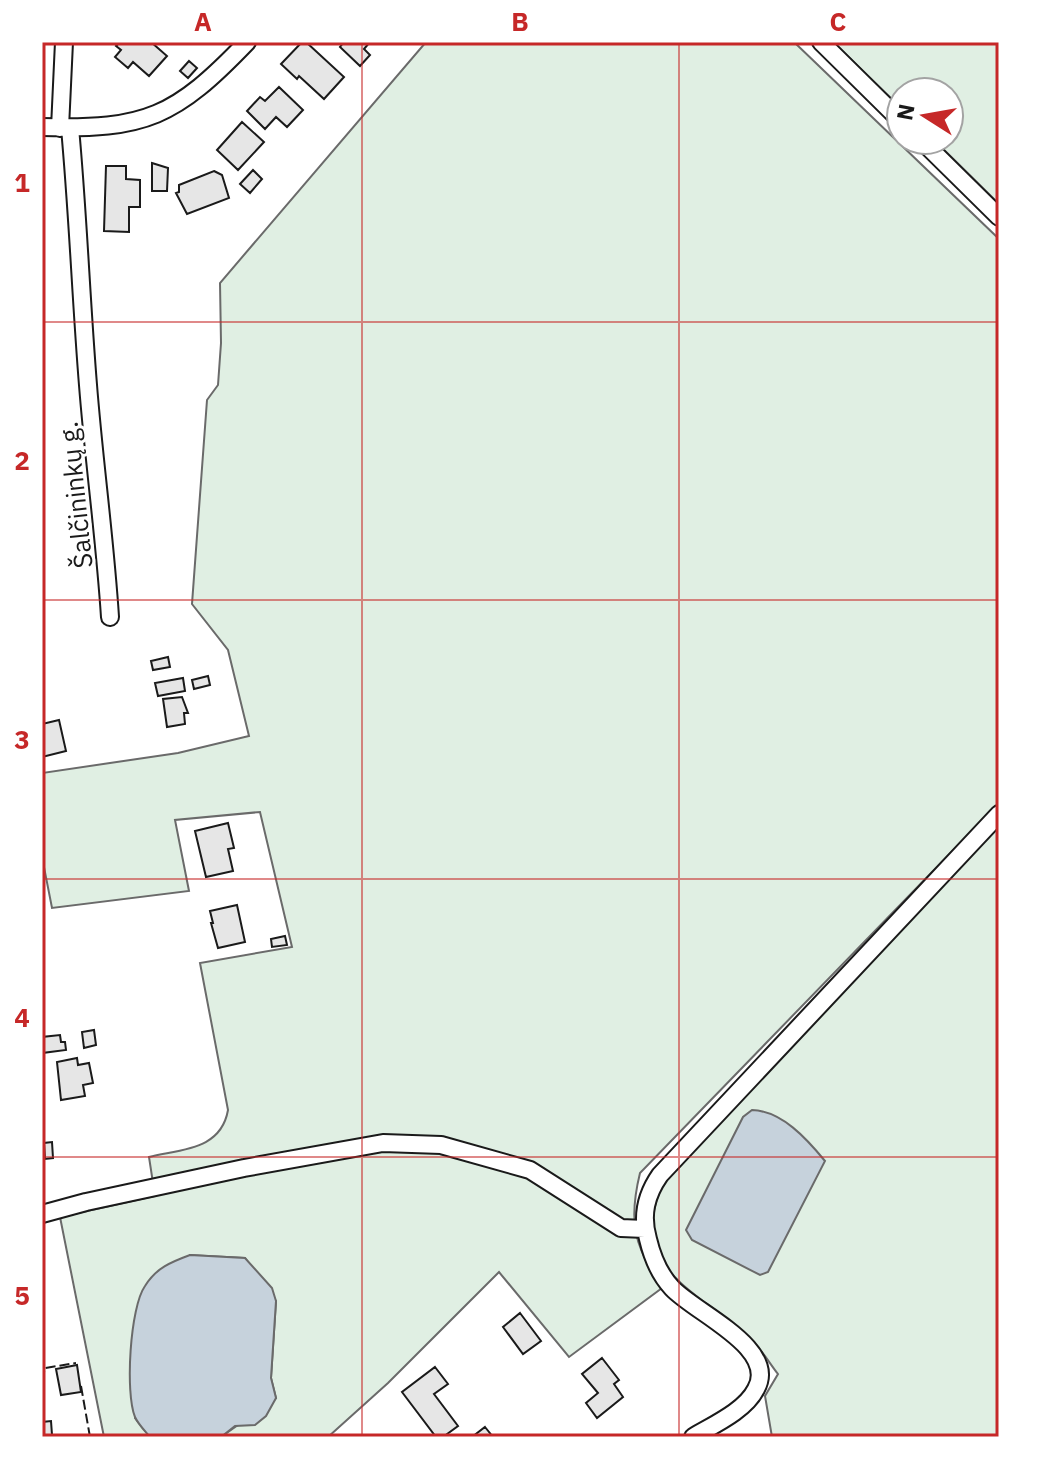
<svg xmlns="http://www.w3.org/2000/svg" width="1041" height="1479" viewBox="0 0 1041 1479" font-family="'IBM Plex Sans',sans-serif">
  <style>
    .green { fill: #e0efe3; stroke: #6a6a6a; stroke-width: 2 }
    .water { fill: #c6d2dc; stroke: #6a6a6a; stroke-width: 2 }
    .building { fill: #e6e6e6; stroke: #1a1a1a; stroke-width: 2 }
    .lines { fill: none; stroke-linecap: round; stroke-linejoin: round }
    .minor-casing { stroke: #1a1a1a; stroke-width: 20 }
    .minor { stroke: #fff; stroke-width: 16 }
    .fence { stroke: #1a1a1a; stroke-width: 2; stroke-dasharray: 10 4; stroke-linecap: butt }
    .grid { fill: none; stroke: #c62828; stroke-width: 2; stroke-opacity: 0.55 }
    .labels { text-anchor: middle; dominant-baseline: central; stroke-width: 6; stroke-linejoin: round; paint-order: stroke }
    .street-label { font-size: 26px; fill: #1a1a1a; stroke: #fff }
    .neatline { fill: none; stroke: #c62828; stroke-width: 3 }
    .grid-label { font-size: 26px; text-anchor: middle; font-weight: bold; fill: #c62828 }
  </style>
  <rect width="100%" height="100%" fill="#fff"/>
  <path class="green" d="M 426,42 L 794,42 L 999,239 L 999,803 L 640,1173 C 628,1222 634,1246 662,1288 L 569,1357 L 499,1272 L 388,1383 L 328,1437 L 221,1437 L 276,1398 L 271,1378 L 276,1301 L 245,1258 L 190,1255 L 135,1418 L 150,1437 L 104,1437 L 60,1217 L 155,1196 L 149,1157 C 182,1149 221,1150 228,1110 L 200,963 L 292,947 L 260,812 L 175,820 L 189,891 L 52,908 L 42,857 L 42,773 L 178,753 L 249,736 L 228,650 L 192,604 L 207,400 L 218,385 L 221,343 L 220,283 Z
    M 833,42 L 999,42 L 999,204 L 934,140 L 949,140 L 949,92 L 901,92 L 901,108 Z
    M 999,826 L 999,1437 L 772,1437 L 765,1396 L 778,1374 C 770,1364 764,1353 755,1344 C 705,1291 618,1271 666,1178 Z"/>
  <path class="water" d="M 752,1110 C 782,1111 807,1139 825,1161 L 768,1272 L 760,1275 L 692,1240 L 686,1230 L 743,1117 Z
    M 190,1255 L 245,1258 L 272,1288 L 276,1301 L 271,1378 L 276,1398 L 266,1416 L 255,1425 L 235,1426 L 221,1437 L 150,1437 C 145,1431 138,1424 135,1417 C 125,1393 130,1307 145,1286 C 156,1268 171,1262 190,1255 Z"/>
  <path class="building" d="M 120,42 L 151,42 L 167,56 L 149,76 L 133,62 L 128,68 L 115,57 L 121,50 L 116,46 Z
    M 302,42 L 306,42 L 344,77 L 324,99 L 299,76 L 297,79 L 281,64 Z
    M 344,42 L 370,42 L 364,49 L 370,55 L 360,66 L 340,47 Z
    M 189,61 L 197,68 L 188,78 L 180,71 Z
    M 279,87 L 303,110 L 287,127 L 276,117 L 265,129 L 247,111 L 260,97 L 265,101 Z
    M 242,122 L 264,142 L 238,170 L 217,150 Z
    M 152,163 L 168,168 L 167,191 L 152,191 Z
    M 106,166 L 126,166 L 126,179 L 140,180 L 140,207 L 129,207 L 129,232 L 104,231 Z
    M 253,170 L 262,179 L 250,193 L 240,184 Z
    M 214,171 L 222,175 L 229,198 L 187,214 L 176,193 L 179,192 L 179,185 Z
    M 168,657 L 170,667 L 153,670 L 151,661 Z
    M 208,676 L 210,685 L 194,689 L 192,680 Z
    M 183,678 L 185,691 L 158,696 L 155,683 Z
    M 182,697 L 188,713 L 184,713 L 185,724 L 167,727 L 163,699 Z
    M 59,720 L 66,751 L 42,757 L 42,724 Z
    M 228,823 L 234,848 L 228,849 L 233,871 L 206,877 L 195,831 Z
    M 237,905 L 245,942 L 218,948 L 211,923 L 213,923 L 210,911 Z
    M 285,936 L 287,945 L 272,947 L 271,939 Z
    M 94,1030 L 96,1045 L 84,1048 L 82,1032 Z
    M 60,1035 L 61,1042 L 65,1042 L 66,1050 L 42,1053 L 42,1037 Z
    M 77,1058 L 78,1065 L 89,1063 L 93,1083 L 83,1085 L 85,1096 L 61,1100 L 57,1062 Z
    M 52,1142 L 53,1158 L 45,1159 L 44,1143 Z
    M 520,1313 L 541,1341 L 523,1354 L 503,1327 Z
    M 602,1358 L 619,1380 L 614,1384 L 623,1397 L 597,1418 L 586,1403 L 598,1393 L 582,1374 Z
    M 77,1365 L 81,1392 L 61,1395 L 56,1369 Z
    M 435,1367 L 448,1384 L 434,1394 L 458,1426 L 443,1437 L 436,1437 L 402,1392 Z
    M 51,1421 L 52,1435 L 42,1437 L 42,1422 Z
    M 485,1427 L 493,1437 L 472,1437 Z"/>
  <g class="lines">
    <g class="minor-casing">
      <path id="minor" d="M 821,42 L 901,121
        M 42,127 C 146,130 175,117 247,42
        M 60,128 L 64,42
        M 70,128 C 78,214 81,299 88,385 C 94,462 105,539 110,617
        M 921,140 L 999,217
        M 42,1214 L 86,1202 L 244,1168 L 383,1143 L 441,1145 L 530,1170 L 621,1228 L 645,1229
        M 693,1437 C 713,1425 745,1411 756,1389 C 779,1348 695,1313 672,1288 C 660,1275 652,1256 648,1239 C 641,1215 646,1195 660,1175 L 999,814"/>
    </g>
    <use href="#minor" class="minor"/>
    <path class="fence" d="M 42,1381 L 45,1368 L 76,1363
      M 81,1386 L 90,1437"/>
  </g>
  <path class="grid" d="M 362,42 L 362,1437M 679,42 L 679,1437M 42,322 L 999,322M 42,600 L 999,600M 42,879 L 999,879M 42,1157 L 999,1157"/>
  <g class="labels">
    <g class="street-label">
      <text transform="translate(75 495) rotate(-96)">Šalčininkų g.</text>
    </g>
  </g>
  <rect width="1041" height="1479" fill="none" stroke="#ffffff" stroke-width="88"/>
  <g transform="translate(925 116) rotate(281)"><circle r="38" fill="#ffffff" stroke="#a3a3a3" stroke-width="2"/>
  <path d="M0-6L14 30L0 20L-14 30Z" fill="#c62828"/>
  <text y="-12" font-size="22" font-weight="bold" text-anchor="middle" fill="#1a1a1a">N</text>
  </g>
  <rect x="44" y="44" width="953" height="1391" class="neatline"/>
  <g class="grid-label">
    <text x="203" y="31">A</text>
    <text x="520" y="31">B</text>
    <text x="838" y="31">C</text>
    <text x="22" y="192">1</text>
    <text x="22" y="470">2</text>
    <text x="22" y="749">3</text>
    <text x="22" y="1027">4</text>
    <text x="22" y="1305">5</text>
  </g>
</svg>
